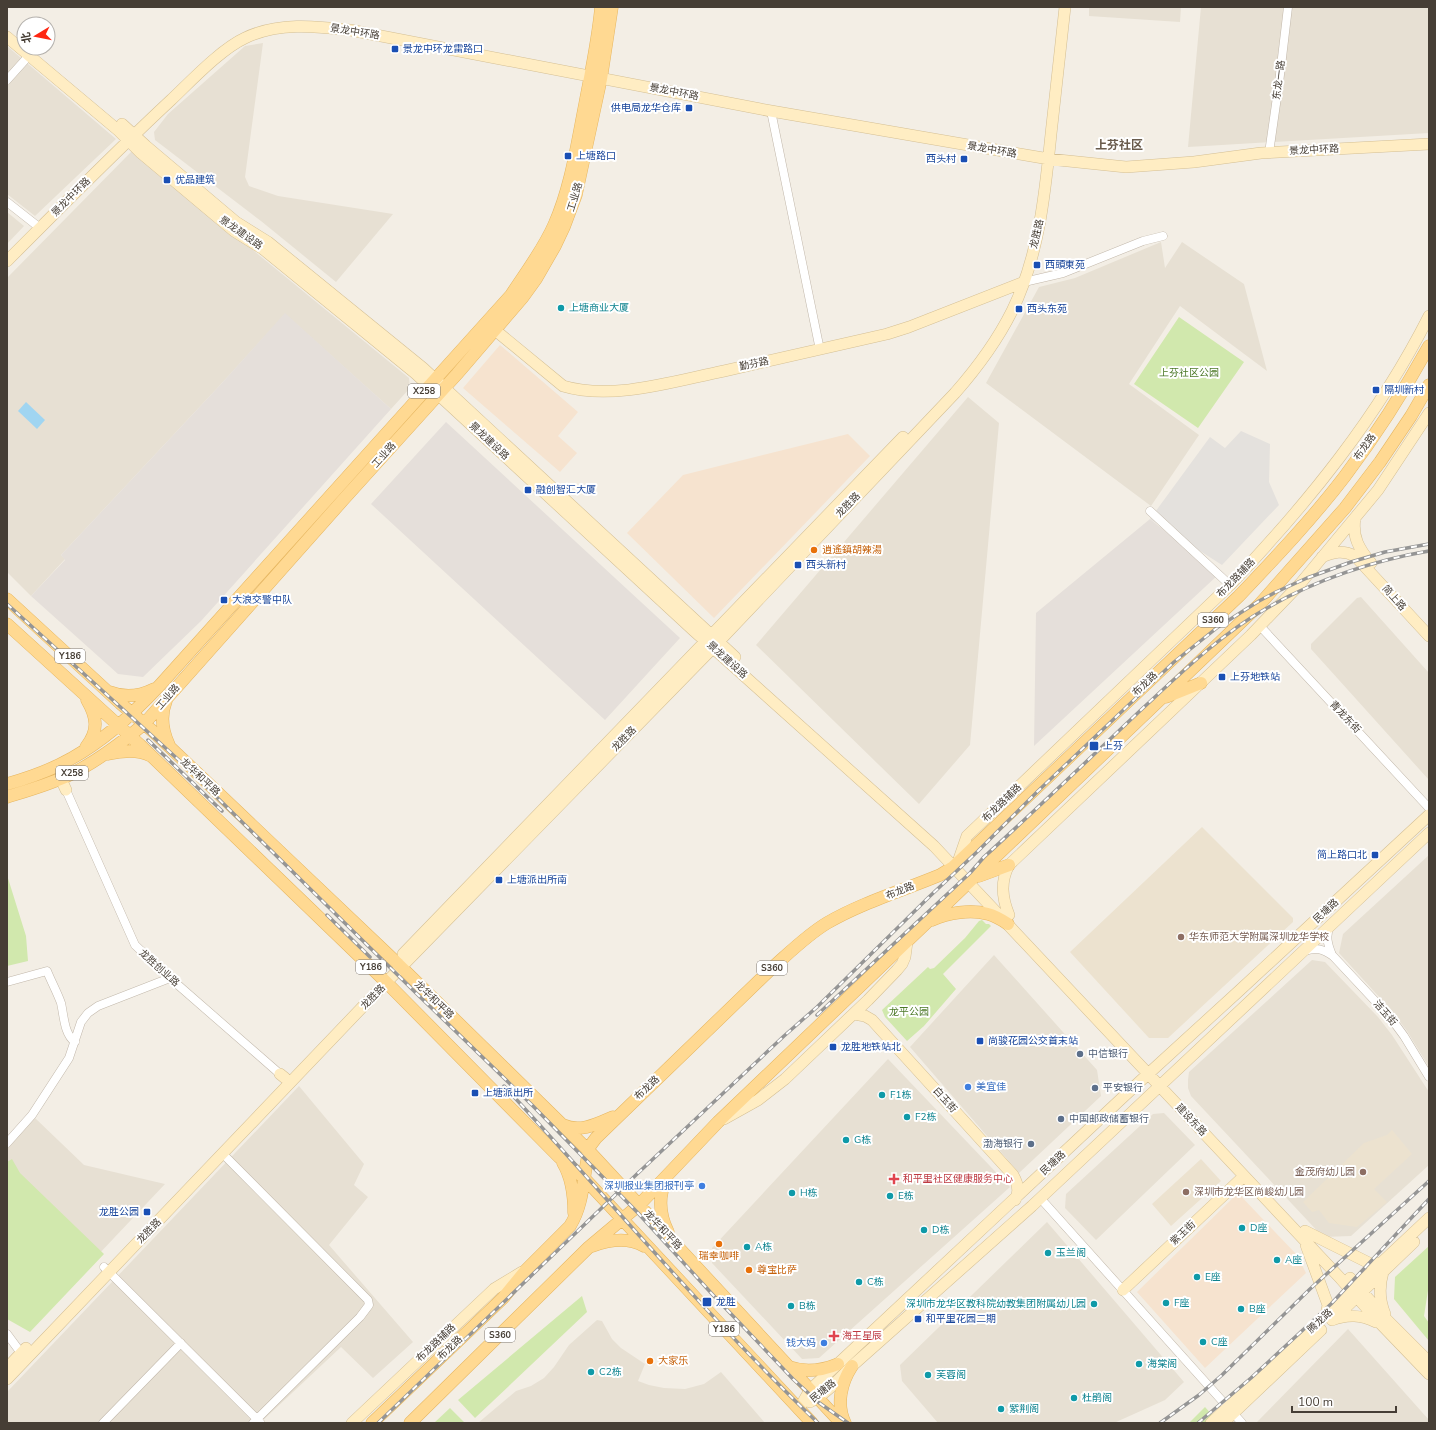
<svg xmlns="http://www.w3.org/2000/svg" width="1436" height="1430" viewBox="0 0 1436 1430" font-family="'Nunito Sans','Noto Sans SC',sans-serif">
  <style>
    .residential { fill: #e7e0d3 }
    .commercial { fill: #f6e3cf }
    .industrial { fill: #e5dfda }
    .education { fill: #ece2cf }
    .green { fill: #d1e8ad }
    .parking { fill: #e4e1dd }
    .water { fill: #a0d5f1 }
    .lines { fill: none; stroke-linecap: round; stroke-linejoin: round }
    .street-casing { stroke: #c2b8ab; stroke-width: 9 }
    .secondary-casing { stroke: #d4bf94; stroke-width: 12 }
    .primary-casing { stroke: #e6b660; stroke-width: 13 }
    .street { stroke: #fff; stroke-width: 8 }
    .secondary { stroke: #ffedc3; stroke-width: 11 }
    .primary { stroke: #ffd992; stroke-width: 12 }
    .rail-casing { stroke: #959595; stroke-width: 3.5 }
    .rail { stroke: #fff; stroke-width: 2; stroke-dasharray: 6; stroke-linecap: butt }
    .transit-dot { fill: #1a4fb4; stroke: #fff; stroke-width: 1.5 }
    .culture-dot { fill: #0f9aa8; stroke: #fff; stroke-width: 1.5 }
    .food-dot { fill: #e8710a; stroke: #fff; stroke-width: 1.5 }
    .education-dot { fill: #8d6e63; stroke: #fff; stroke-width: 1.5 }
    .service-dot { fill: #5c6f8a; stroke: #fff; stroke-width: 1.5 }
    .shop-dot { fill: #3f7fe0; stroke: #fff; stroke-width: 1.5 }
    .health-dot { fill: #e0444e; stroke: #fff; stroke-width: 1.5 }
    .labels { text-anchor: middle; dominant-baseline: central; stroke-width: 4; stroke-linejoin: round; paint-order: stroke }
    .shield { fill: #fff; stroke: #7e7872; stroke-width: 1 }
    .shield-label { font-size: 9px; font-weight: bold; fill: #463e35 }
    .street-label { font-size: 10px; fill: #463e35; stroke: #fff }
    .transit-label { font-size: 10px; fill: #164399; stroke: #fff; text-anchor: start }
    .culture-label { font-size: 10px; fill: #0d838f; stroke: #fff; text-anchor: start }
    .park-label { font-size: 10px; fill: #4b7827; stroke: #fff }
    .food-label { font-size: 10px; fill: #c56008; stroke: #fff; text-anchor: start }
    .education-label { font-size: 10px; fill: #785e54; stroke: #fff; text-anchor: start }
    .service-label { font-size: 10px; fill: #4e5e75; stroke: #fff; text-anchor: start }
    .shop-label { font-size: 10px; fill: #366cbe; stroke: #fff; text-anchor: end }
    .health-label { font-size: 10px; fill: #be3a42; stroke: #fff; text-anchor: start }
    .quarter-label { font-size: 12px; font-weight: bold; fill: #695b4c; stroke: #fff }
  </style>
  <rect width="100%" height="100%" fill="#f3eee5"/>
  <path class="residential" d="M 1089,7 L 1181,7 L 1180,22 L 1089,16 Z
    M 1201,7 L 1429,7 L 1429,133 L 1188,147 Z
    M 263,43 L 245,177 L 249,186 L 278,196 L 393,214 L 336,282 L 261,221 L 155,140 L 154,132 L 168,114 L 245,46 Z
    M 7,46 L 116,139 L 35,216 L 7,194 Z
    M 132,151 L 409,378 L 410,388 L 391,409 L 285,314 L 222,383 L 61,555 L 65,559 L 31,596 L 7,572 L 7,278 Z
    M 7,212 L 24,226 L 7,244 Z
    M 1161,242 L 1165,268 L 1182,242 L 1244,284 L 1267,371 L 1180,306 L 1129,384 L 1199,435 L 1151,506 L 986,383 L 1039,287 L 1075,278 Z
    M 968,397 L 999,423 L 970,745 L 919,804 L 756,645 Z
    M 1361,597 L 1429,673 L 1429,780 L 1311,649 L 1311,644 L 1357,598 Z
    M 1429,855 L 1429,1067 L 1407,1031 L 1392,1011 L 1339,953 L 1343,934 Z
    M 994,955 L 1097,1070 L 1101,1096 L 1019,1173 L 910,1047 Z
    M 1312,960 L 1325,962 L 1378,1017 L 1392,1035 L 1429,1092 L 1429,1165 L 1351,1236 L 1323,1237 L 1191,1096 L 1188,1088 L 1188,1080 L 1189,1072 Z
    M 888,1059 L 1010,1187 L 819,1358 L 802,1359 L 712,1263 L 712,1248 Z
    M 299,1086 L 364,1164 L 354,1185 L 368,1197 L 329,1245 L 413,1342 L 373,1378 L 341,1347 L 260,1423 L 7,1423 L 7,1392 Z
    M 1164,1113 L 1195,1145 L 1096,1240 L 1065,1208 L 1066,1194 L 1153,1114 Z
    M 35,1118 L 84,1165 L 165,1184 L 97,1256 L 7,1171 L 7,1148 Z
    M 1047,1222 L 1184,1382 L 1165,1400 L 1114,1423 L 938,1423 L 902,1381 L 900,1365 Z
    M 597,1320 L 602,1321 L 612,1339 L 621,1348 L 645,1364 L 638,1381 L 649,1385 L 664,1388 L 685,1389 L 704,1384 L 721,1372 L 765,1423 L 478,1423 L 516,1391 L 531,1386 L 544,1378 L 554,1367 L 569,1345 Z
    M 1348,1329 L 1429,1420 L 1429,1423 L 1256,1423 Z"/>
  <path class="commercial" d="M 500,345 L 578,412 L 558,436 L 577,453 L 560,472 L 463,388 Z
    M 848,434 L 870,456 L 714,618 L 627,533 L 683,475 Z
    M 1238,1193 L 1297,1255 L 1306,1273 L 1205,1368 L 1137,1292 Z"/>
  <path class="industrial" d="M 285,313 L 391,409 L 201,621 L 143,677 L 118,674 L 31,596 L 65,560 L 61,555 L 222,383 Z
    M 446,422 L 680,638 L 605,720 L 371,504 Z
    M 1150,519 L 1219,574 L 1034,746 L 1036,613 Z"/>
  <path class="education" d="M 1202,827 L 1293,918 L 1293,922 L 1168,1038 L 1149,1038 L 1070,952 Z
    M 1392,1130 L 1412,1154 L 1374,1189 L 1387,1202 L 1357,1227 L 1329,1223 L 1319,1210 L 1312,1212 L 1303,1202 L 1364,1143 L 1387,1135 Z
    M 1201,1159 L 1221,1181 L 1171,1226 L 1152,1204 Z"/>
  <path class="green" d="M 1179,317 L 1244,362 L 1198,428 L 1134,384 Z
    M 7,875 L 26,936 L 28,961 L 7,966 Z
    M 982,920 L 986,924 L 989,924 L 991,926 L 943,974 L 956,989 L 924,1026 L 907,1041 L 885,1017 L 882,1010 L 928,967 L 930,969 L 934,968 L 965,938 L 979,921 Z
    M 12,1159 L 20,1173 L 104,1254 L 30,1332 L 7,1319 L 7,1162 Z
    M 1429,1246 L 1429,1284 L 1424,1316 L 1429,1323 L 1429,1341 L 1394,1299 L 1395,1277 Z
    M 582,1296 L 587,1312 L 475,1418 L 458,1400 Z
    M 1205,1407 L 1213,1416 L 1206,1423 L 1189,1423 Z
    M 450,1408 L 465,1423 L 434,1423 Z"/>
  <path class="parking" d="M 1241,431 L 1270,444 L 1269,482 L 1279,505 L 1222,565 L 1150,519 L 1210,437 L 1225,448 Z"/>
  <path class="water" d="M 26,402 L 45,420 L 37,429 L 18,411 Z"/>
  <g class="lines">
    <g class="street-casing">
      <path id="street" d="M 7,80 L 34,50
        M 771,111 L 820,350
        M 1269,153 L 1279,83 L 1288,7
        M 7,202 L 40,228
        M 1024,282 L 1063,273 L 1143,241 L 1163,236
        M 1150,511 L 1230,585
        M 1260,626 L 1429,808
        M 66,790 L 135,945 L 170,978 L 280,1074
        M 1330,926 C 1325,936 1328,945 1332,955
        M 1305,951 C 1316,947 1323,949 1333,956 L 1390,1017 L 1404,1036 L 1429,1077
        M 7,982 L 47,971 C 51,981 57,992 61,1003 C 64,1016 64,1034 75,1042
        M 7,1143 L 32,1115 L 69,1058 L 81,1022 L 88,1013 L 98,1006 L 170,978
        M 223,1154 L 368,1300 L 369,1305 L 360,1317 L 253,1423
        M 1041,1199 L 1242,1423
        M 104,1267 L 260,1422
        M 7,1334 L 24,1357
        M 103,1423 L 181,1343"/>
    </g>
    <g class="secondary-casing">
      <path id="secondary" d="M 7,37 L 119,131 L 141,153 L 234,231 L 263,249 L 415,373 L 693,630 L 934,846 L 1341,1279 L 1379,1322 L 1429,1374
        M 122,124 L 146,146 L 236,222 L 268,242 L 423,368 L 735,657
        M 7,261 C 61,207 115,152 171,100 C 191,81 221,49 245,38 C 278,22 315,26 350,30 L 771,111 L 1049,159 L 1126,167 L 1194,162 L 1261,153 L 1429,144
        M 495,330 L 563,386 C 612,401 675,381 724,371 C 779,359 833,346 887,334 L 909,327 L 1024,282
        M 1355,518 C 1352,537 1359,549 1371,563
        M 1322,557 C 1334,552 1343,550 1355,556 L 1429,636
        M 61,779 L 66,790
        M 958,862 L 967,836 L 1230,585 C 1307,504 1378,417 1429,316
        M 1009,915 C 1002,898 1000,882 1009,865 L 1251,635 L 1300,584 L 1378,490 L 1429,413
        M 403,954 L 903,437
        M 854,1014 L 865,1016 L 872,1020 L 1013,1175 C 1017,1182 1020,1192 1015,1200
        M 280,1074 L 285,1078
        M 724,1119 L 758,1100 L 785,1079 L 868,1000 L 897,970 L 902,964 L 905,957 L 907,942
        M 1305,1231 L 1371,1264 L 1375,1264 L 1381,1263
        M 1306,1245 L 1328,1305 L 1326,1315
        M 1383,1272 C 1379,1286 1379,1300 1385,1314
        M 1350,1278 L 1387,1320 L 1429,1362
        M 1123,1290 L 1244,1176
        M 1340,1313 L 1414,1242
        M 1332,1320 C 1348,1314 1361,1315 1376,1322
        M 7,1368 L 26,1348
        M 7,1379 L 372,997 L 708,653 L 955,393 C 977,368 997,341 1012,311 C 1039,256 1045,194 1051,134 C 1056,92 1060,49 1065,7
        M 810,1402 C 826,1394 839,1379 852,1366 L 1032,1206 L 1429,833
        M 799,1409 L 810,1390 L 1136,1085 L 1240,990 L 1429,815
        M 352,1423 L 494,1289 L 522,1272
        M 1211,1423 L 1429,1218
        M 1223,1423 L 1321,1330"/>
    </g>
    <g class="primary-casing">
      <path id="primary" d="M 7,599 L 120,703 L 156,734 L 396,962 L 589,1151 L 841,1423
        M 7,624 L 140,745 L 383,979 L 559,1157 L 584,1178 L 812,1423
        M 110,692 C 125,698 140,696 154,689
        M 1166,697 L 1201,683
        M 166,701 C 160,716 162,730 169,745
        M 86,747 C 99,731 97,717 87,700
        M 108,754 C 120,751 139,749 151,756
        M 7,784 C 25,779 42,773 59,765 C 98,746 130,717 160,685 L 511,295 C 526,272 543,250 554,225 C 571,187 577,144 585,104 C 591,72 598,40 601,7
        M 7,797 C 26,791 47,785 65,777 C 94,764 120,744 144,724 L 343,500 L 457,374 L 523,297 L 536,279 L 555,246 L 564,227 L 576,195 L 601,79 L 612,7
        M 979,876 L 1009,865
        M 932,920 C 948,913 970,909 988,914 C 996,916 1002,920 1008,924
        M 563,1125 C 580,1133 597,1124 613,1117
        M 563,1163 C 572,1178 574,1195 574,1213
        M 666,1179 C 658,1197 659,1214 668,1232
        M 592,1246 C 609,1240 628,1237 644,1246
        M 789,1367 C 806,1373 821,1371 838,1364
        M 372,1423 L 503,1298 L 526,1270 L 570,1226 C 585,1202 583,1172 590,1146 L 596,1138 L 772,968 C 789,953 807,935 827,923 C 861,903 904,890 940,875 L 953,867 L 1239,596 C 1276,557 1313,518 1345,476 C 1376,435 1404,391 1429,346
        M 410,1423 L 589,1247 L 639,1205 L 718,1122 L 1259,605 L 1345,508 L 1380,462 L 1411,416 L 1429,385
        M 845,1423 C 836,1404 841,1383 852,1366"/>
    </g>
    <use href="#street" class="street"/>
    <use href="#secondary" class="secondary"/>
    <use href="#primary" class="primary"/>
    <g class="rail-casing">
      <path id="rail" d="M 7,604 L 182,763 L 416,993 L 532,1105 L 638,1213 L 713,1295 L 793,1379 L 818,1402 L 848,1423
        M 148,740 L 222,811
        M 327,915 L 370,957
        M 817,1015 L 970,873 L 984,857 C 1038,808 1090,758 1143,708 C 1182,672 1221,634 1267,608 C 1315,580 1375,560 1429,551
        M 504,1086 C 608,1198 707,1317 818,1423
        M 378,1423 L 637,1174 L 784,1036 L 817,1007 L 929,897 L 978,851 L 1038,791 L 1174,662 L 1218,627 L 1259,601 L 1276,592 L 1307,578 L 1351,562 L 1385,552 L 1429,544
        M 1160,1423 L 1199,1395 L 1222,1375 L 1310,1289 L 1429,1181
        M 1198,1423 L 1251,1378 L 1331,1304 L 1429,1199"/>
    </g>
    <use href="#rail" class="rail"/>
  </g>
  <g class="transit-dot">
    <rect x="391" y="45" width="8" height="8" rx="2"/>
    <rect x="685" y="104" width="8" height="8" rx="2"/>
    <rect x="564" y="152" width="8" height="8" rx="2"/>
    <rect x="960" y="155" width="8" height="8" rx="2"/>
    <rect x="163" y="176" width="8" height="8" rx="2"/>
    <rect x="1033" y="261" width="8" height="8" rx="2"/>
    <rect x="1015" y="305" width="8" height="8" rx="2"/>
    <rect x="1372" y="386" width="8" height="8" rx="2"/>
    <rect x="524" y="486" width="8" height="8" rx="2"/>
    <rect x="794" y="561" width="8" height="8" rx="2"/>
    <rect x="220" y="596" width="8" height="8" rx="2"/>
    <rect x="1218" y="673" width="8" height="8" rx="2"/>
    <rect x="1089" y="741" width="10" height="10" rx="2"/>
    <rect x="1371" y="851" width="8" height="8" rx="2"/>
    <rect x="495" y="876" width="8" height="8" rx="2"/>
    <rect x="976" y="1037" width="8" height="8" rx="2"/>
    <rect x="829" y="1043" width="8" height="8" rx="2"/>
    <rect x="471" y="1089" width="8" height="8" rx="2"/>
    <rect x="143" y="1208" width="8" height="8" rx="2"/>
    <rect x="702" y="1297" width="10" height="10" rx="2"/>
    <rect x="914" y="1315" width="8" height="8" rx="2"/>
  </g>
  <g class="culture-dot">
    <circle cx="561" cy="308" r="4"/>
    <circle cx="882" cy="1095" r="4"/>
    <circle cx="907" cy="1117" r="4"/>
    <circle cx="846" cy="1140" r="4"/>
    <circle cx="792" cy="1193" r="4"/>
    <circle cx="890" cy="1196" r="4"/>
    <circle cx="1242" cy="1228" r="4"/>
    <circle cx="924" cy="1230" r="4"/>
    <circle cx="747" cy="1247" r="4"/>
    <circle cx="1048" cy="1253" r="4"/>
    <circle cx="1277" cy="1260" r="4"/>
    <circle cx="1197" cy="1277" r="4"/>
    <circle cx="859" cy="1282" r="4"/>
    <circle cx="1166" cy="1303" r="4"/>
    <circle cx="1094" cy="1304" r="4"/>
    <circle cx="791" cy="1306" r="4"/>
    <circle cx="1241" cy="1309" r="4"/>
    <circle cx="1203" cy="1342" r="4"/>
    <circle cx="1139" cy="1364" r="4"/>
    <circle cx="591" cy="1372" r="4"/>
    <circle cx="928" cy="1375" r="4"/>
    <circle cx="1074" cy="1398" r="4"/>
    <circle cx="1001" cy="1409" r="4"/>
  </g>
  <g class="food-dot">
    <circle cx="814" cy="550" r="4"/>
    <circle cx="719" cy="1244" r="4"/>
    <circle cx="749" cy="1270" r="4"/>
    <circle cx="650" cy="1361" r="4"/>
  </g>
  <g class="education-dot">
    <circle cx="1181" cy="937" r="4"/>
    <circle cx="1363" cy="1172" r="4"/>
    <circle cx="1186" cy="1192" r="4"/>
  </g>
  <g class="service-dot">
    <circle cx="1080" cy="1054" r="4"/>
    <circle cx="1095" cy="1088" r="4"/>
    <circle cx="1061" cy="1119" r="4"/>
    <circle cx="1031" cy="1144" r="4"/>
  </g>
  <g class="shop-dot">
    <circle cx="968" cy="1087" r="4"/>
    <circle cx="702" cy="1186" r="4"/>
    <circle cx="824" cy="1343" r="4"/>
  </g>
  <g class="health-dot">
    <path d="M892 1173h4v4h4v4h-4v4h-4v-4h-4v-4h4z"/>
    <path d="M832 1330h4v4h4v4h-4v4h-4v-4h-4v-4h4z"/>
  </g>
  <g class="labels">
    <g class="shield">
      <rect x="408" y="384" width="32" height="14" rx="3"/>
      <rect x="1198" y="613" width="30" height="14" rx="3"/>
      <rect x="55" y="649" width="30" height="14" rx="3"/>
      <rect x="56" y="766" width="32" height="14" rx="3"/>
      <rect x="356" y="960" width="30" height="14" rx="3"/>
      <rect x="757" y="961" width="30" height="14" rx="3"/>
      <rect x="709" y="1322" width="30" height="14" rx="3"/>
      <rect x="485" y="1328" width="30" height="14" rx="3"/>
    </g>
    <g class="shield-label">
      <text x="424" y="391">X258</text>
      <text x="1213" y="620">S360</text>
      <text x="70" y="656">Y186</text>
      <text x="72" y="773">X258</text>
      <text x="371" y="967">Y186</text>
      <text x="772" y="968">S360</text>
      <text x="724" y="1329">Y186</text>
      <text x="500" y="1335">S360</text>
    </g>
    <g class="street-label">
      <text transform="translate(355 32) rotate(9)">景龙中环路</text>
      <text transform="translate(1279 80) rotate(-83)">东龙一路</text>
      <text transform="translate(674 92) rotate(11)">景龙中环路</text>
      <text transform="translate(992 150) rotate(10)">景龙中环路</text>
      <text transform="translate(1314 150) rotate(-3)">景龙中环路</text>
      <text transform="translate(71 197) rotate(-45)">景龙中环路</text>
      <text transform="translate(575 197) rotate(-73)">工业路</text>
      <text transform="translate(241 233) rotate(35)">景龙建设路</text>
      <text transform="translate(1037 234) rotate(-77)">龙胜路</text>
      <text transform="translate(754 364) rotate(-12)">勤芬路</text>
      <text transform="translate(489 441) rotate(43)">景龙建设路</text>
      <text transform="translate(1365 447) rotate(-55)">布龙路</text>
      <text transform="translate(384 455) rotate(-48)">工业路</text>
      <text transform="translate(848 505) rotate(-46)">龙胜路</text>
      <text transform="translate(1236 578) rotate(-46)">布龙路辅路</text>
      <text transform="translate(1394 598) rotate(48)">简上路</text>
      <text transform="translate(727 660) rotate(42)">景龙建设路</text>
      <text transform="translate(1145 684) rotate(-44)">布龙路</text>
      <text transform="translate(168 697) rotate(-49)">工业路</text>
      <text transform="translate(1345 717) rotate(47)">青龙东街</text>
      <text transform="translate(624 739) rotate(-46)">龙胜路</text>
      <text transform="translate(200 777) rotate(43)">龙华和平路</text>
      <text transform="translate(1002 803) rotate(-44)">布龙路辅路</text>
      <text transform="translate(900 891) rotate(-22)">布龙路</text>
      <text transform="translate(1326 911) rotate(-43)">民塘路</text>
      <text transform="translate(159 968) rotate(42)">龙胜创业路</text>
      <text transform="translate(373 997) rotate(-46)">龙胜路</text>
      <text transform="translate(434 1000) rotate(44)">龙华和平路</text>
      <text transform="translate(1385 1013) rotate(49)">洁玉街</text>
      <text transform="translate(647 1088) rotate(-44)">布龙路</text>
      <text transform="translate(945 1100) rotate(48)">白玉街</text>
      <text transform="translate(1191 1120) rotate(47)">建设东路</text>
      <text transform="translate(1053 1163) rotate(-43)">民塘路</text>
      <text transform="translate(663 1230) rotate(47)">龙华和平路</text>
      <text transform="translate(149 1231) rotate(-46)">龙胜路</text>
      <text transform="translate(1183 1233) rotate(-43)">紫玉街</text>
      <text transform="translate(1320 1321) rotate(-43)">腾龙路</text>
      <text transform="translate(436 1343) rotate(-44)">布龙路辅路</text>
      <text transform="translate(450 1348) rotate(-44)">布龙路</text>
      <text transform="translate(823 1391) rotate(-39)">民塘路</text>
    </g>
    <g class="transit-label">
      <text x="403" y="49">景龙中环龙雷路口</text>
      <text x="681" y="108" text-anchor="end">供电局龙华仓库</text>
      <text x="576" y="156">上塘路口</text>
      <text x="956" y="159" text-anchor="end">西头村</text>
      <text x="175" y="180">优品建筑</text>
      <text x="1045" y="265">西頭東苑</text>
      <text x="1027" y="309">西头东苑</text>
      <text x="1384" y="390">隔圳新村</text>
      <text x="536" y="490">融创智汇大厦</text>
      <text x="806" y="565">西头新村</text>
      <text x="232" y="600">大浪交警中队</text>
      <text x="1230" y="677">上芬地铁站</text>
      <text x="1103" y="746">上芬</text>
      <text x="1367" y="855" text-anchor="end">简上路口北</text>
      <text x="507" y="880">上塘派出所南</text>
      <text x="988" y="1041">尚骏花园公交首末站</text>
      <text x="841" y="1047">龙胜地铁站北</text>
      <text x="483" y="1093">上塘派出所</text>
      <text x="139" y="1212" text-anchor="end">龙胜公园</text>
      <text x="716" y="1302">龙胜</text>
      <text x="926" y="1319">和平里花园二期</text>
    </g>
    <g class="culture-label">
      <text x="569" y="308">上塘商业大厦</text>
      <text x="890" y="1095">F1栋</text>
      <text x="915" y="1117">F2栋</text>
      <text x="854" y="1140">G栋</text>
      <text x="800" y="1193">H栋</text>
      <text x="898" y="1196">E栋</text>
      <text x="1250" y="1228">D座</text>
      <text x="932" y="1230">D栋</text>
      <text x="755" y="1247">A栋</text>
      <text x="1056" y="1253">玉兰阁</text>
      <text x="1285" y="1260">A座</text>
      <text x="1205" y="1277">E座</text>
      <text x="867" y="1282">C栋</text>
      <text x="1174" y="1303">F座</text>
      <text x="1086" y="1304" text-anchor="end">深圳市龙华区教科院幼教集团附属幼儿园</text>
      <text x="799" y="1306">B栋</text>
      <text x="1249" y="1309">B座</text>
      <text x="1211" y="1342">C座</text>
      <text x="1147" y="1364">海棠阁</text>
      <text x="599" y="1372">C2栋</text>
      <text x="936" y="1375">芙蓉阁</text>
      <text x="1082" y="1398">杜鹃阁</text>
      <text x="1009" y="1409">紫荆阁</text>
    </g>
    <g class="park-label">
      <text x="1189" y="373">上芬社区公园</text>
      <text x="909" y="1012">龙平公园</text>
    </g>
    <g class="food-label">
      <text x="822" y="550">逍遙鎮胡辣湯</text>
      <text x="719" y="1256" text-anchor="middle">瑞幸咖啡</text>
      <text x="757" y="1270">尊宝比萨</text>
      <text x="658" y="1361">大家乐</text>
    </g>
    <g class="education-label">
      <text x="1189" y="937">华东师范大学附属深圳龙华学校</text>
      <text x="1355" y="1172" text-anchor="end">金茂府幼儿园</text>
      <text x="1194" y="1192">深圳市龙华区尚峻幼儿园</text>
    </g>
    <g class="service-label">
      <text x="1088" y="1054">中信银行</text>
      <text x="1103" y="1088">平安银行</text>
      <text x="1069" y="1119">中国邮政储蓄银行</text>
      <text x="1023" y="1144" text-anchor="end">渤海银行</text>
    </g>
    <g class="shop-label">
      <text x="976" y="1087" text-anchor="start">美宜佳</text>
      <text x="694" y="1186">深圳报业集团报刊亭</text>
      <text x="816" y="1343">钱大妈</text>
    </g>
    <g class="health-label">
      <text x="903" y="1179">和平里社区健康服务中心</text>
      <text x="842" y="1336">海王星辰</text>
    </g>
    <g class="quarter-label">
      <text x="1119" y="145">上芬社区</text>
    </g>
  </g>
  <rect width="1436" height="1430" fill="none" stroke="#463e35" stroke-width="16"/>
  <g transform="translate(36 36) rotate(260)"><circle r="19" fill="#ffffff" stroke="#b5b2ae"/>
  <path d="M0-3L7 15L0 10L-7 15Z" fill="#fe2611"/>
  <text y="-6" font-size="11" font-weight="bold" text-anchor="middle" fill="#463e35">北</text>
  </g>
  <path d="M1292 1406v6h104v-6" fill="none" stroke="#463e35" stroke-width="2"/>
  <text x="1298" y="1406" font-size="12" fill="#463e35" stroke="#ffffff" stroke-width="3" paint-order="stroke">100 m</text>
</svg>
